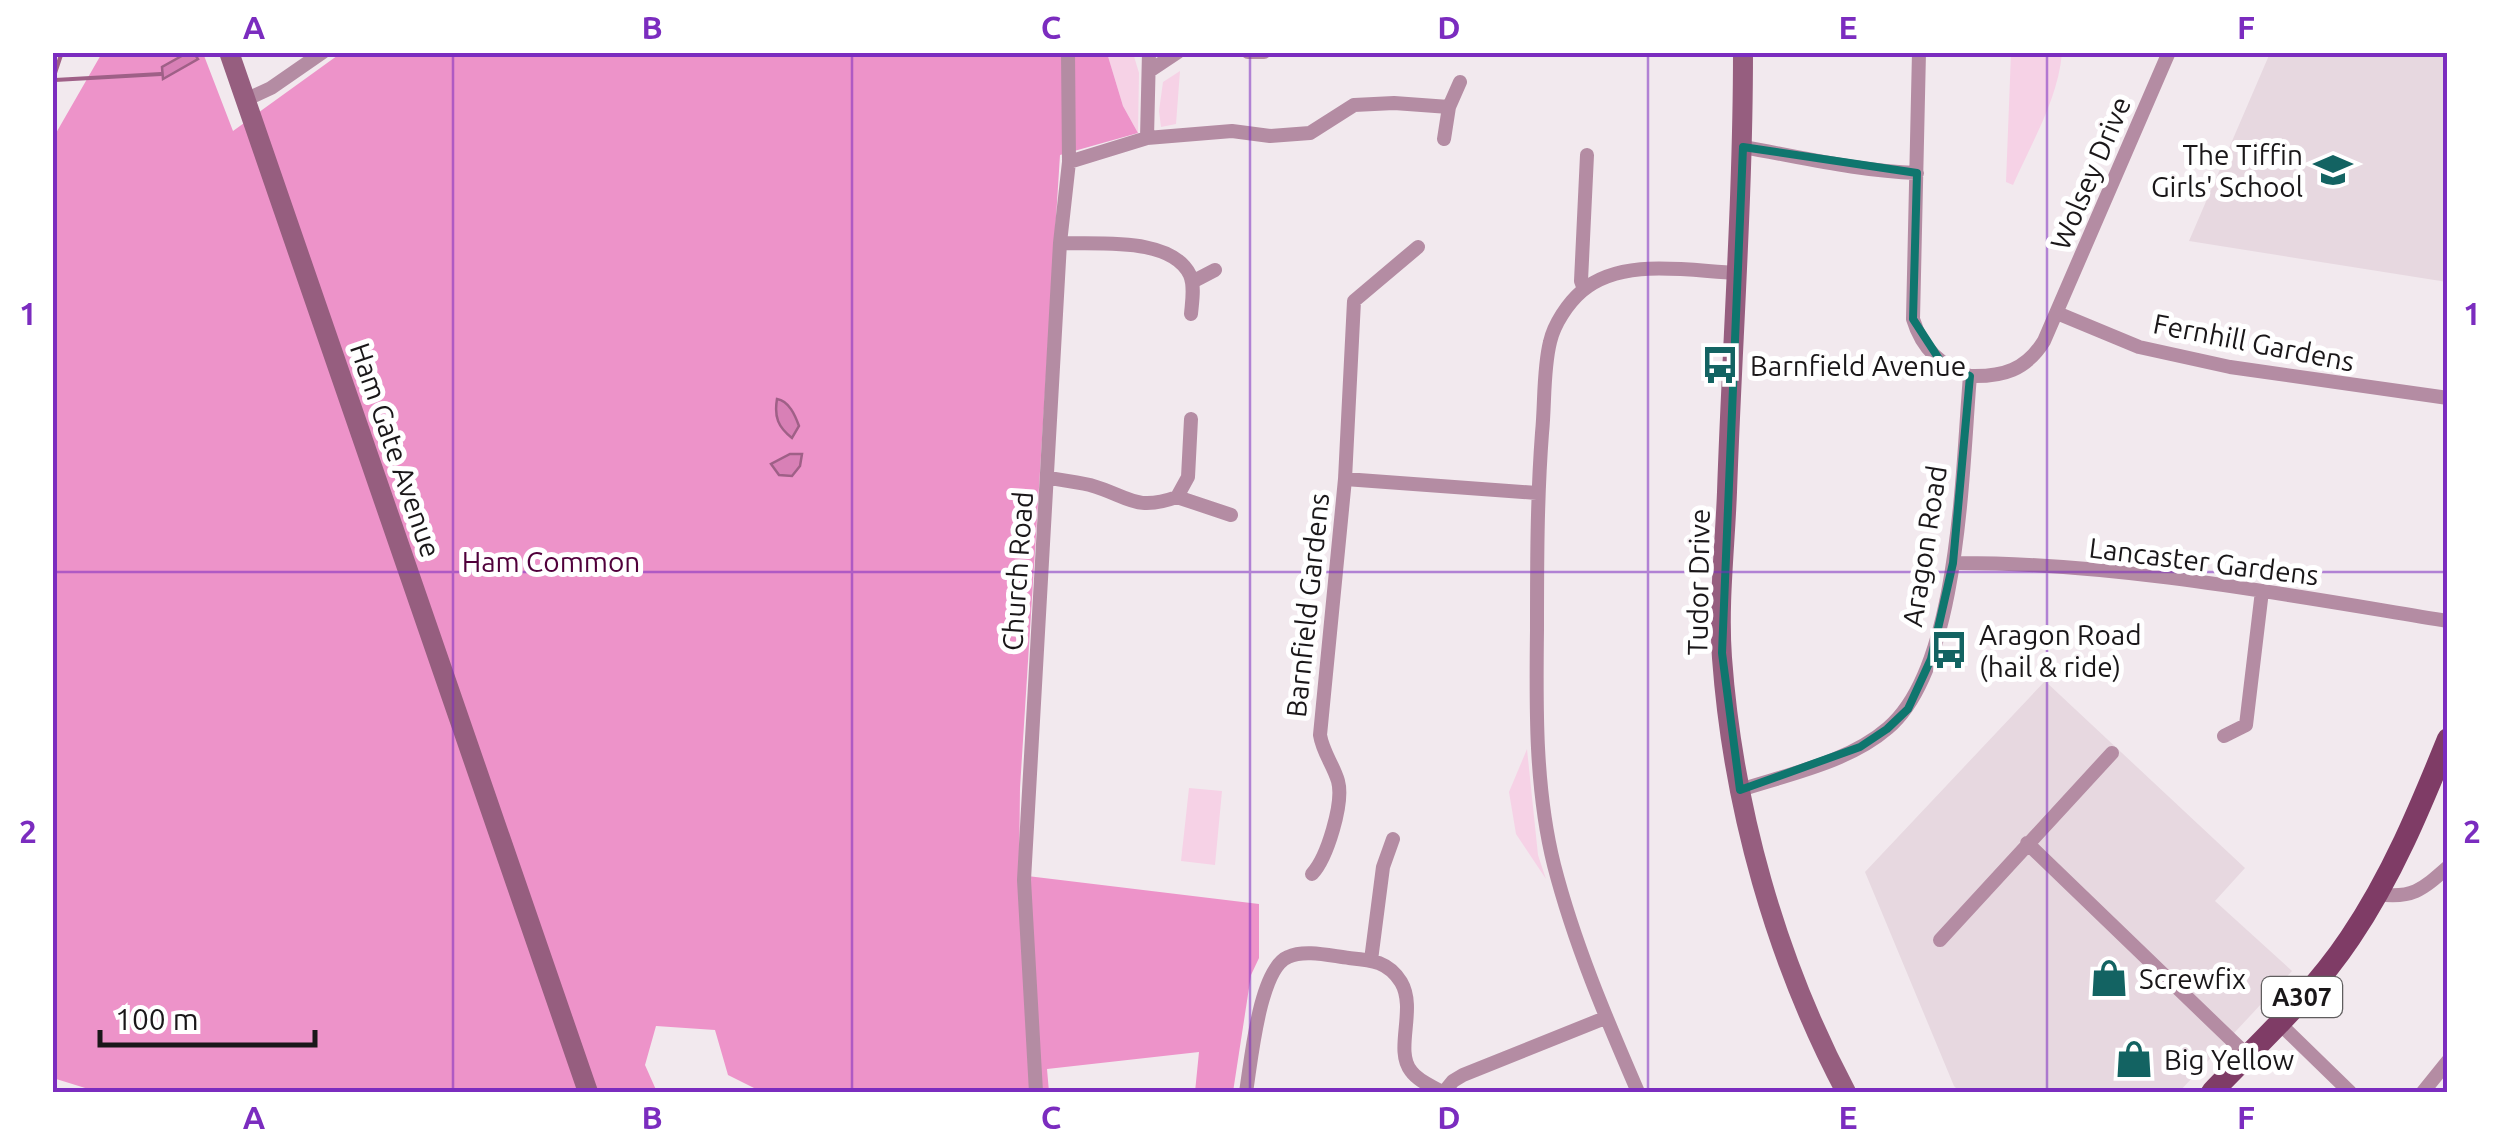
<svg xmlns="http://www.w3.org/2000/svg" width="2500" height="1145" viewBox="0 0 2500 1145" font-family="Ubuntu,sans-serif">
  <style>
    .built { fill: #e7d8e0 }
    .green { fill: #f6d2e6 }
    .forest { fill: #ed93c9 }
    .water { fill: #d880b6; stroke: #9f6087; stroke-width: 2.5 }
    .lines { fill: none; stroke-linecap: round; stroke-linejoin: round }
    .stream { stroke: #9f6087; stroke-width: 4 }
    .street { stroke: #b48ca3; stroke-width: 14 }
    .secondary { stroke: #965e7f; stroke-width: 20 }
    .primary { stroke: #7f3c66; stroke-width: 22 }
    .marked { fill: none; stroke: #0f766e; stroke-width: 8; stroke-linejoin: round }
    .grid { fill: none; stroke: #7b2cbf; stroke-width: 2.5; stroke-opacity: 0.55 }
    .labels { text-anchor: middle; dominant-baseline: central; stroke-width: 10; stroke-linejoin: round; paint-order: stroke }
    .shield { fill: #fff; stroke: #5f5d5e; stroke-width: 2.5 }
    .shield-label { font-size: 25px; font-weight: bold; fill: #1a1719 }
    .poi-label { font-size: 28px; fill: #1a1719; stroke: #fff; text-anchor: start }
    .street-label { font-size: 28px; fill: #1a1719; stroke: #fff }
    .park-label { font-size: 28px; fill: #51003b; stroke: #fff }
    .neatline { fill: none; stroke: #7b2cbf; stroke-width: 4 }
    .grid-label { font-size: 32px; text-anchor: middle; font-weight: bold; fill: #7b2cbf }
  </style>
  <rect width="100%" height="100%" fill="#f2e9ee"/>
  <path class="built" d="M 2270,53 L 2447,53 L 2447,282 L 2189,241 Z
    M 2045,681 L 2245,868 L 2215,901 L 2292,971 L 2179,1092 L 1960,1092 L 1954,1086 L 1865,872 Z"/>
  <path class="green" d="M 1107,53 L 1133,53 L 1139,73 L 1138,133 L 1123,106 Z
    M 2011,53 L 2062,53 C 2058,99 2032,142 2013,185 L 2006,182 Z
    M 1180,71 L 1176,124 L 1161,127 L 1159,111 L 1163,82 Z
    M 1527,749 L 1538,855 L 1546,879 L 1516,834 L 1509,792 Z
    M 1189,788 L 1222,791 L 1215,865 L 1181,861 Z"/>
  <path class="forest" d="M 102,53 L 203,53 L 233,131 L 341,53 L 1107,53 L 1123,106 L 1138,133 L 1060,155 L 1020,788 L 1019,875 L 1259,904 L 1259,958 L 1251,975 L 1233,1092 L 1195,1092 L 1199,1052 L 1047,1069 L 1049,1092 L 762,1092 L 728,1075 L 715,1030 L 656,1026 L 645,1065 L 657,1092 L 98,1092 L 53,1078 L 52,140 Z"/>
  <path class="water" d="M 187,53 L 194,53 L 198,59 L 163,79 L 162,67 Z
    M 777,399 C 789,401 795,415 799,426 L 792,438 C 778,427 774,417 777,399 Z
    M 790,454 L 802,454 L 800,466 L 792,476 L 779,475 L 771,464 Z"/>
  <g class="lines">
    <path class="stream" d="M 55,80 L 161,74
      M 52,82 L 62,52"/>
    <path class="street" d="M 1248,52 L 1264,52
      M 1151,70 L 1178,52
      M 245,100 L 271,88 L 323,52
      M 1147,138 L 1149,52
      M 1444,139 L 1449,107 L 1460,82
      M 1743,147 C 1801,157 1858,171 1917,173
      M 1069,162 L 1147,138 L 1232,131 L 1270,136 L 1310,133 L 1354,105 L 1394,103 L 1449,107
      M 1060,243 C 1097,245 1171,236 1190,275 C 1195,286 1192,302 1191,314
      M 1192,282 L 1215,270
      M 1584,289 L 1581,281 L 1587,155
      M 2057,313 L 2139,347 L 2230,367 L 2448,398
      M 1970,376 C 2003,377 2026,370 2044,341 L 2169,52
      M 1049,478 C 1062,480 1077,482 1090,485 C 1129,496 1134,512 1177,497 L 1188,477 L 1191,419
      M 1345,479 L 1537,493
      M 1177,497 L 1231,515
      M 1953,563 C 2115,562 2288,595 2448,621
      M 2224,736 L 2246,725 L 2262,591
      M 1740,790 C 1789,774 1849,762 1888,728 C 1960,667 1962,467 1970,376 C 1941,366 1922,349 1913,319 L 1919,52
      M 2027,843 L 2247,1055
      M 1312,874 C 1327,858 1344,803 1338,781 C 1333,764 1323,753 1320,735 L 1345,479 L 1354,301 L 1418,247
      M 2377,894 C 2412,899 2422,890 2448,867
      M 1940,940 L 2112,753
      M 1371,960 L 1383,867 L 1393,839
      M 2279,1023 L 2350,1092
      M 1036,1092 L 1024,880 L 1060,243 L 1069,162 L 1068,52
      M 1246,1092 C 1251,1063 1259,969 1288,957 C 1305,949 1331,956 1349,958 C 1371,960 1388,961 1401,982 C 1417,1009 1394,1050 1411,1071 C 1418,1081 1432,1086 1442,1092
      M 1444,1092 L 1453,1081 L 1463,1075 L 1605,1018
      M 1638,1092 C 1606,1018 1574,943 1554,865 C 1535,789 1536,707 1537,630 C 1537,564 1537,499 1542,433 C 1545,404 1543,370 1550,342 C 1554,324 1568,303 1582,291 C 1622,257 1688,271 1737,273
      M 2423,1092 L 2448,1061"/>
    <path class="secondary" d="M 229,52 L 588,1092
      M 1743,52 C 1743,199 1732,345 1727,492 C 1725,546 1718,604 1722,658 C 1733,808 1776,960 1846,1092"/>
    <path class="primary" d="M 2212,1092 C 2259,1043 2312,995 2350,938 C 2392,876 2420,808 2448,739"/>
  </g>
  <path class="marked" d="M 1743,147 L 1917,173 L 1913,319 L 1941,362 L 1970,376 L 1953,563 L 1931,659 L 1908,709 L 1887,729 L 1860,747 L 1740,790 L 1722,653 Z"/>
  <path class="grid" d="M 453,52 L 453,1092M 852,52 L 852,1092M 1250,52 L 1250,1092M 1648,52 L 1648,1092M 2047,52 L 2047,1092M 52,572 L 2448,572"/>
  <defs>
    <g id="school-bare" transform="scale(3)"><path d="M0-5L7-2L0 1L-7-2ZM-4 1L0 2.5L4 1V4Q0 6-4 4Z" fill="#136362" stroke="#fff" stroke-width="2.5" paint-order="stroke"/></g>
    <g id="bus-bare" transform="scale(3)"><path d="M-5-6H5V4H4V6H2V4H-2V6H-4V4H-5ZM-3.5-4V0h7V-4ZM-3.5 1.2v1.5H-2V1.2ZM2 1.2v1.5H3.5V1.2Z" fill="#136362" stroke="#fff" stroke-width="2.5" paint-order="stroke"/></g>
    <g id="shop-bare" transform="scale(3)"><path d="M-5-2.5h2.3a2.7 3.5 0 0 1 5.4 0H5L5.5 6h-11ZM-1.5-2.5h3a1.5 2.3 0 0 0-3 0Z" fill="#136362" stroke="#fff" stroke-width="2.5" paint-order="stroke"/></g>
  </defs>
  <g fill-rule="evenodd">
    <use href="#school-bare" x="2333" y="170"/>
    <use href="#bus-bare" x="1720" y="365"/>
    <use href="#bus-bare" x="1949" y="650"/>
    <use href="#shop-bare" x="2109" y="978"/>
    <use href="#shop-bare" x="2134" y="1059"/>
  </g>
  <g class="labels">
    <rect class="shield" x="2262" y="977" width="80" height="40" rx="8"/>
    <g class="shield-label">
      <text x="2302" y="997">A307</text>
    </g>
    <g class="poi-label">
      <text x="2303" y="154" text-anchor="end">The Tiffin<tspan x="2303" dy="32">Girls' School</tspan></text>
      <text x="1750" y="365">Barnfield Avenue</text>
      <text x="1979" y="634">Aragon Road<tspan x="1979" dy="32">(hail &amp; ride)</tspan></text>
      <text x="2139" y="978">Screwfix</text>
      <text x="2164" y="1059">Big Yellow</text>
    </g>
    <g class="street-label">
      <text transform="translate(2090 173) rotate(-67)">Wolsey Drive</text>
      <text transform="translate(2254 342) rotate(11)">Fernhill Gardens</text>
      <text transform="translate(396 450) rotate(71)">Ham Gate Avenue</text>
      <text transform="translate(1924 546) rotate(-81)">Aragon Road</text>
      <text transform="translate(2204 561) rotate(7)">Lancaster Gardens</text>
      <text transform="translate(1017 571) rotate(-86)">Church Road</text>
      <text transform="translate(1698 582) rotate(-89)">Tudor Drive</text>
      <text transform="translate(1307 605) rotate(-84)">Barnfield Gardens</text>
    </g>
    <g class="park-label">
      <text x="551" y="561">Ham Common</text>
    </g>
  </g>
  <rect width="2500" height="1145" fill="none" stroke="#ffffff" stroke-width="110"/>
  <path d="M100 1030v15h215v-15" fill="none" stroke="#1a1719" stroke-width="5"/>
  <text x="115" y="1030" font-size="30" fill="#1a1719" stroke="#ffffff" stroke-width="8" paint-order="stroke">100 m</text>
  <rect x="55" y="55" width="2390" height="1035" class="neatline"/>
  <g class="grid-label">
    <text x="254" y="39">A</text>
    <text x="652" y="39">B</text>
    <text x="1051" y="39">C</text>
    <text x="1449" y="39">D</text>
    <text x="1848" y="39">E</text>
    <text x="2246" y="39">F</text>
    <text x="28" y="325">1</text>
    <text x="2472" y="325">1</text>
    <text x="28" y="843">2</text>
    <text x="2472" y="843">2</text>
    <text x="254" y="1129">A</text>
    <text x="652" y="1129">B</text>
    <text x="1051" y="1129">C</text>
    <text x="1449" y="1129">D</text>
    <text x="1848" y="1129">E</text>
    <text x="2246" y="1129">F</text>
  </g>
</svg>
